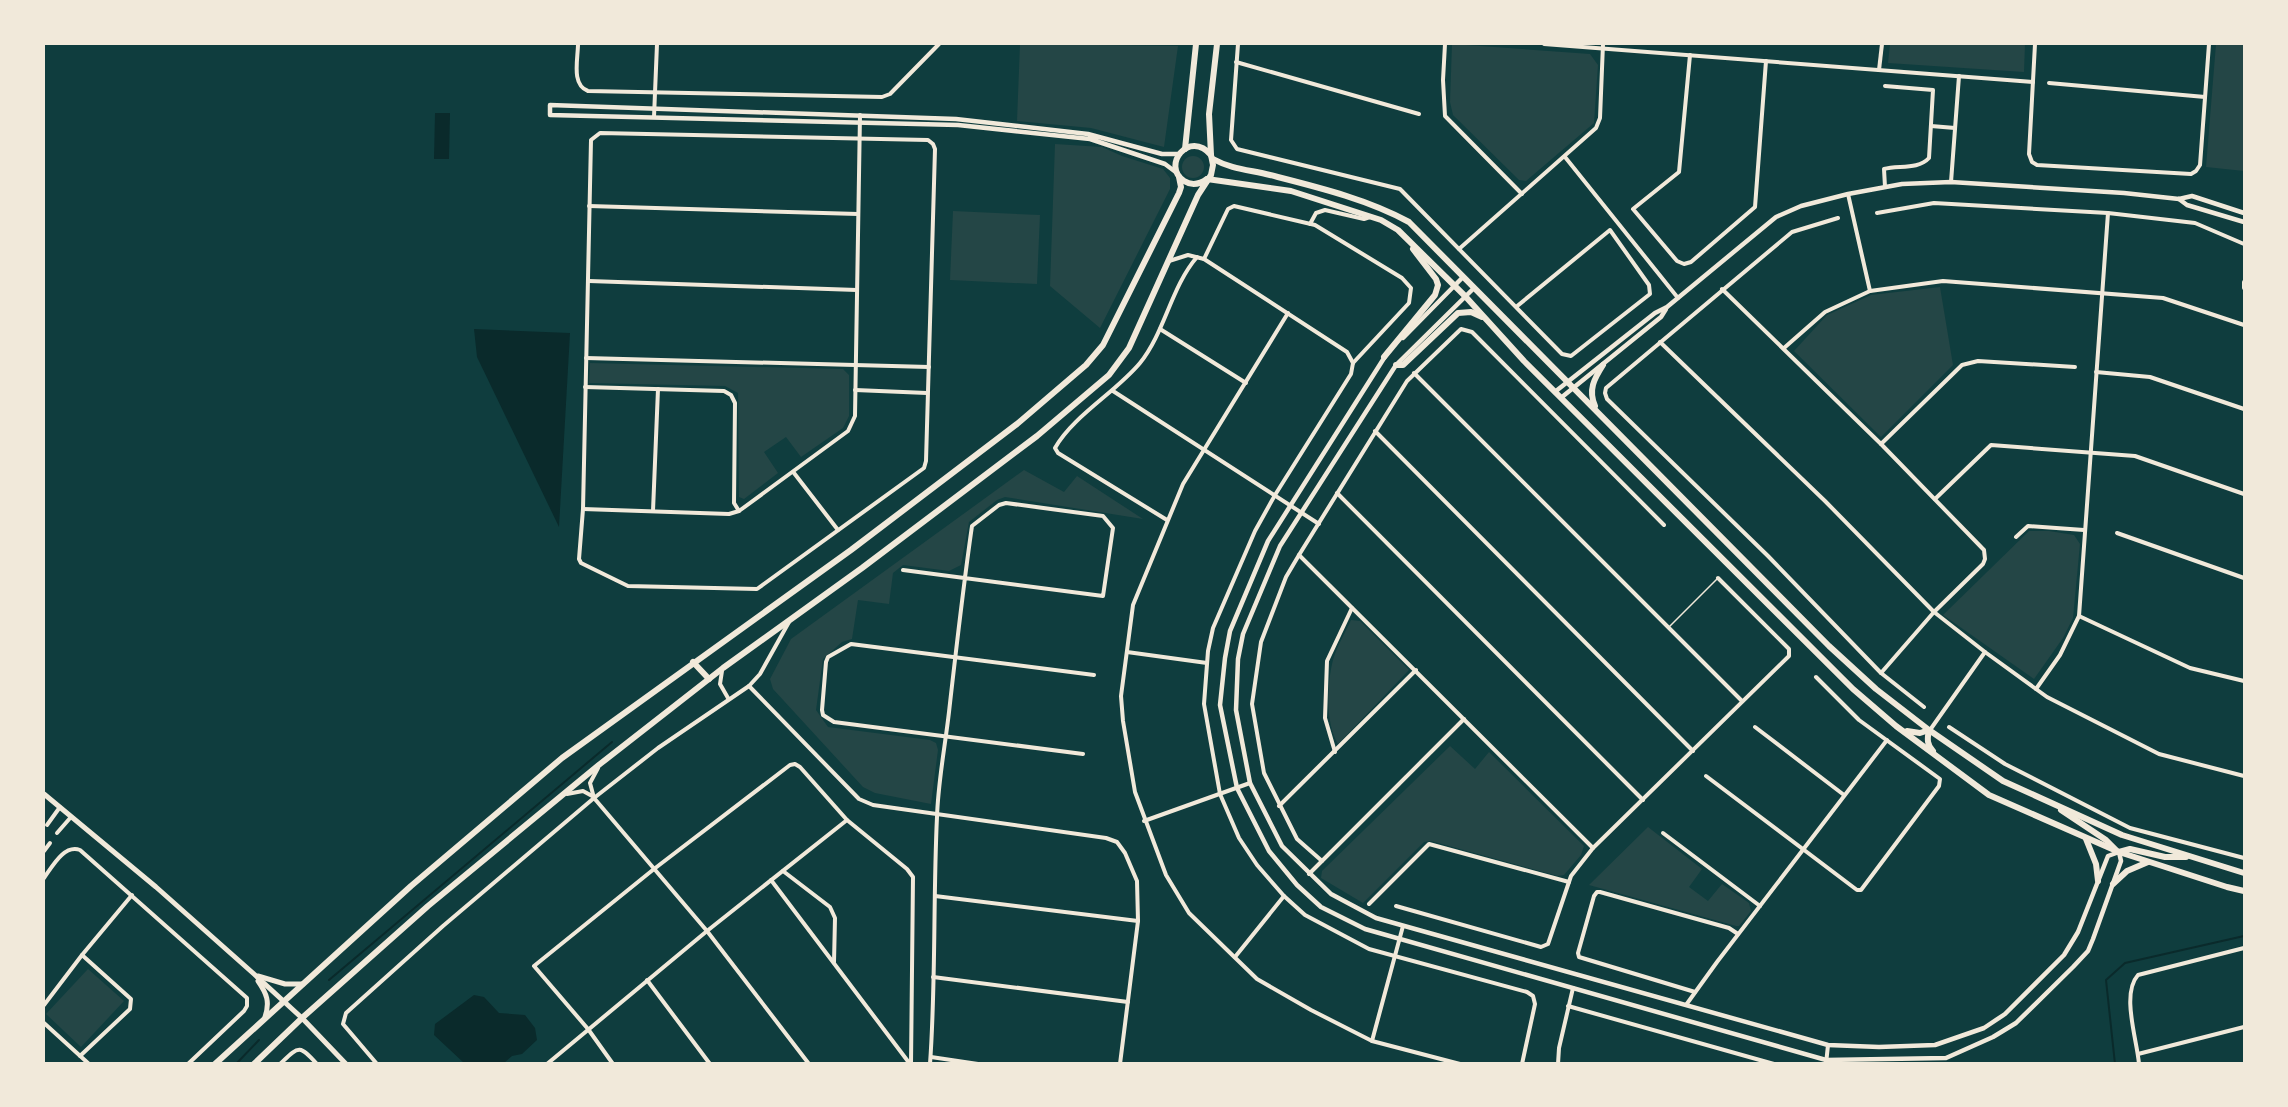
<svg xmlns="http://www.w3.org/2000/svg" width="2288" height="1107" font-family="Signika,sans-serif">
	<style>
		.green { fill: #244646 }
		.water { fill: #0a2a2b }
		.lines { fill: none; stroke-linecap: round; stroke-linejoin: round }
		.stream { stroke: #0a2a2b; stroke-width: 2 }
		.service { stroke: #f1e9da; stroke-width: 1.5 }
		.minor { stroke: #f1e9da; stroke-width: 4 }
		.tertiary { stroke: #f1e9da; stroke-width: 4.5 }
		.secondary { stroke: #f1e9da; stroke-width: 5 }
		.primary { stroke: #f1e9da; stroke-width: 6 }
	</style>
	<rect width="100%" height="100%" fill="#0f3d3e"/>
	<g class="green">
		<path d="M1020 44 1178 46 1164 147 1091 128 1017 121Z"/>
		<path d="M1452 44 1590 54 1598 65 1594 123 1526 181 1519 180 1453 115 1450 102Z"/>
		<path d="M1890 44H2025L2024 72 1888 63Z"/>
		<path d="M2216 44H2244V171L2206 167Z"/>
		<path d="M1055 144 1102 147 1122 156 1163 169 1170 178V189L1100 328 1050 286Z"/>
		<circle cx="1193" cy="167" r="11"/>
		<path d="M953 211 1040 215 1037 284 950 280Z"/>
		<path d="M1940 287 1953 365 1881 437 1794 351 1827 315 1871 295Z"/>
		<path d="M590 363 843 369 849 375V416L843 428 801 457 786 437 764 452 778 473 744 499 739 497 738 393 725 386 589 383Z"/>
		<path d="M1024 470 1064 492 1077 476 1143 519 1005 497 997 500 969 522 961 565 949 571 903 565 893 573 889 604 858 600 852 639 842 642 823 659 816 710 828 727 930 740 936 743 938 750 931 804 875 793 863 787 773 689 770 679 791 639Z"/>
		<path d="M2029 531H2049L2074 535 2080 544 2073 618 2063 638 2034 679 1943 615Z"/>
		<path d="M1351 620 1360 621 1409 670 1338 744C1325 723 1327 683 1333 660 1337 646 1345 633 1351 620Z"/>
		<path d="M1450 746 1475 769 1489 752 1584 846 1581 855 1564 875 1558 876 1431 841 1424 842 1363 903 1321 878 1322 871Z"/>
		<path d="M1648 827 1702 869 1689 887 1708 901 1722 884 1749 903 1751 911 1739 926H1736L1589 885Z"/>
		<path d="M88 969 124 1001 81 1047 46 1014Z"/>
	</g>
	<g class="water">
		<path d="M435 113H450L449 159H434Z"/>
		<path d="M474 329 570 333 559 527 477 357Z"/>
		<path d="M474 995 484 997 499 1013 525 1015 535 1028 537 1040 522 1054 512 1056 504 1063H464L434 1035 435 1024Z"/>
	</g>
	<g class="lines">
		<g class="stream">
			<path d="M329 980 612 742"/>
			<path d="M236 1064 259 1040"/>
			<path d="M2115 1064 2106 980 2125 963 2244 936"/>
		</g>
		<path class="service" d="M1669 627 1717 579"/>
		<g class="minor">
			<path d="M578 44C578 59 571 85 588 91L882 97 890 94 939 44"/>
			<path d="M1238 44 1231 140 1237 149 1400 189 1562 354 1571 356 1650 294 1649 285 1610 230 1516 307"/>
			<path d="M1445 44 1443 80 1445 116 1522 194"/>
			<path d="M1544 44 2033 82"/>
			<path d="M2035 44 2029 154 2032 162 2037 165 2191 174 2196 171 2200 165 2209 44"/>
			<path d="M1690 55 1679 172 1633 209 1677 261 1684 264 1691 262 1755 207 1766 61"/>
			<path d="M1236 62 1419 114"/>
			<path d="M1879 70 1882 44"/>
			<path d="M2049 83 2205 97"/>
			<path d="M654 117 657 44"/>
			<path d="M1931 126 1955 128"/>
			<path d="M600 133 928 140 933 144 935 149 926 461 924 468 757 589 628 586 581 563 579 559 583 509 591 140Z"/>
			<path d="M1565 157 1678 298"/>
			<path d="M1951 182 1959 76"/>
			<path d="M1885 187 1884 169C1898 165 1918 170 1929 158L1933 90 1885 86"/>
			<path d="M1848 194 1870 291"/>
			<path d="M589 206 858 214"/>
			<path d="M1877 213 1934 203 2108 213 2195 223 2244 244"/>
			<path d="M1838 218 1792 232 1606 388 1605 393 1607 399 1768 556 1881 673 1924 707"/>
			<path d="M1310 224 1316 213 1325 210 1364 219 1370 217"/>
			<path d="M1459 249 1596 128 1600 118 1603 44"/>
			<path d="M1204 259 1228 209 1234 206 1315 225 1402 278 1411 288 1409 303 1353 363"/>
			<path d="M1169 261 1188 255 1204 259 1347 352 1353 363"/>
			<path d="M589 281 857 290"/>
			<path d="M2244 282V288"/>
			<path d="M1722 289 1881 444 1984 550 1985 559 1983 564 1934 612 1881 673"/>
			<path d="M1288 313 1183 484 1133 605 1121 696 1123 721 1135 792 1166 875 1189 913 1257 979 1311 1010 1372 1041 1460 1064"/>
			<path d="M1160 329 1246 383"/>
			<path d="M1660 342 1825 501 1934 612 1985 652 2047 697 2159 754 2244 776"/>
			<path d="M1784 348 1825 312 1870 291 1943 281 2163 298 2244 325"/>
			<path d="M586 358 929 367"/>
			<path d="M1353 363 1351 374 1275 495 1255 531 1213 628 1208 651 1204 704 1220 794 1239 838 1257 865 1284 896 1305 915 1369 949 1527 992 1533 996 1535 1004 1522 1064"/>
			<path d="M2096 372 2150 377 2244 409"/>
			<path d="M1414 373 1742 701"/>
			<path d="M585 387 724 391 731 395 735 403 734 503 739 511"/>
			<path d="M855 390 927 393"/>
			<path d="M1113 391 1319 524"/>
			<path d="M1375 431 1693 751"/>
			<path d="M1881 444 1962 365 1978 361 2075 367"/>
			<path d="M794 473 838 530"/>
			<path d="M1337 493 1643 800"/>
			<path d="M1935 499 1991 445 2135 456 2244 494"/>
			<path d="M583 509 729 514 739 511 848 431 855 416 860 115"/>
			<path d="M653 511 658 389"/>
			<path d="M1167 520 1058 453 1055 448C1073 416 1116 392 1140 363 1165 332 1171 287 1197 257"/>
			<path d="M2117 533 2244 578"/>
			<path d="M2016 537 2028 526 2084 530"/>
			<path d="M1299 555 1593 848"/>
			<path d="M903 570 1103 596 1113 528 1103 516 1006 503 999 505 972 526C963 588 956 650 949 712 945 747 938 782 937 817 933 899 936 982 930 1064"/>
			<path d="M2079 616 2190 668 2244 681"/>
			<path d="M1127 652 1207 663"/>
			<path d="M722 671 720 684 728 698"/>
			<path d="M749 686 859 799 873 805 1106 838 1117 842 1125 853 1137 881 1138 921 1120 1064"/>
			<path d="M2036 689 2060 655 2079 616 2108 213"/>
			<path d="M1755 727 1844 795"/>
			<path d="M1949 727 2005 764 2130 828 2244 858"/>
			<path d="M1930 730 1985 652"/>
			<path d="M1335 752 1325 718 1327 661 1352 608"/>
			<path d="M1083 754 834 722 823 715 822 710 826 662 828 657 851 644 1094 675"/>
			<path d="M598 768 590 783 594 798 707 931 809 1064"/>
			<path d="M1706 776 1857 890H1861L1939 786 1940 779 1859 720 1816 677"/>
			<path d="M567 794 583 791 594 797"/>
			<path d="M1279 806 1416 670"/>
			<path d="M1144 821 1250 783"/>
			<path d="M47 825 60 807"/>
			<path d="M57 833 71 817"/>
			<path d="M1663 833 1760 906"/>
			<path d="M44 851 50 843"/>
			<path d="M1322 861 1297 839 1264 773 1252 704 1261 642 1286 577 1299 555 1407 381 1461 329 1472 332 1664 525"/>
			<path d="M783 871 830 907 835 918 834 962"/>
			<path d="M1309 874 1464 719"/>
			<path d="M44 878C52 867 64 844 80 850L247 998V1006L244 1011 188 1064"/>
			<path d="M771 880 910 1064"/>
			<path d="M935 896 1138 921"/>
			<path d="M1369 904 1429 844 1569 882"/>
			<path d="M1396 906 1541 947 1548 944 1571 876 1593 848 1789 656V649L1718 578"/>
			<path d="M1235 957 1284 896"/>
			<path d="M933 977 1128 1002"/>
			<path d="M647 980 710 1064"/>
			<path d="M1695 992 1579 957 1578 953 1594 896 1597 892H1600L1729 928 1738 934"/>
			<path d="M44 1005 82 955 132 895"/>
			<path d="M1686 1005 1717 962 1887 740"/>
			<path d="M1568 1006 1774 1064"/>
			<path d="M44 1023 89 1064"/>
			<path d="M1372 1041 1403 926"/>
			<path d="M2138 1054 2244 1027"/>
			<path d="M80 1056 130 1009 131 999 82 955"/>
			<path d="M931 1057 978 1064"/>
			<path d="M280 1064C299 1046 299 1044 317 1064"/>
			<path d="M377 1064 343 1024 346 1013 443 926 594 798 658 748 749 686 760 674 789 622"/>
			<path d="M547 1064 707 931 847 820"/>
			<path d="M613 1064 588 1029 534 966 654 869 790 765 795 764 800 767 847 820 907 869 913 877 911 1064"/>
			<path d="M1558 1064 1559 1048 1573 988"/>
			<path d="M1826 1064 1828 1045"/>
			<path d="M2139 1064C2137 1039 2121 994 2138 975L2244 948"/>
		</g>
		<g class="tertiary">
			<path d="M1177 173 1165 164 1090 139 958 125 550 115V105L956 119 1088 134 1162 154H1179"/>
			<path d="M2179 199 2187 205 2244 222"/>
			<path d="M1403 338 1463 277"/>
			<path d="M1386 355 1268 541 1230 631 1225 658 1220 705 1237 788 1269 851 1297 885 1321 907 1365 929 1826 1060 1946 1058 1993 1037 2016 1023 2073 967 2088 951 2093 939 2121 861 2119 852 2108 856 2078 932 2064 955 2005 1014 1984 1028 1935 1045 1879 1047 1828 1045 1376 918 1331 894 1282 846 1250 783 1236 710 1238 659 1243 634 1280 546 1396 365 1474 288"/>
			<path d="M1556 391 1655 313 1667 307 1776 217 1801 206 1848 194 1902 184 1951 182 2124 193 2179 199 2192 196 2244 213"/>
			<path d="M1562 397 1661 317 1666 309"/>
		</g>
		<g class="secondary">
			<path d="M44 794 156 887 254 974 302 1018 346 1064"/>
			<path d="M258 976 285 984H303"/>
			<path d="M258 981C267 994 270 1002 265 1017"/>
		</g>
		<g class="primary">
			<path d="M1185 149 1196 44"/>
			<path d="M1211 155 1209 114 1217 44"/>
			<path d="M1213 159C1231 169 1250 170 1270 175 1317 187 1367 199 1409 222L1829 646 1876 689 1929 730 2003 781 2122 835 2244 873"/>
			<path d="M1207 179 1291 191 1381 220 1398 230 1465 296 1524 361 1853 689 1896 726 1989 795 2119 852 2227 887 2244 891"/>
			<path d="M1384 357 1435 295 1438 285 1436 279 1413 249"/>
			<path d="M1396 365H1403L1458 313 1471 312 1482 317"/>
			<path d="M1595 406C1588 390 1594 379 1603 365"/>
			<path d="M693 662 709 679"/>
			<path d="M1929 730C1927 739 1927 745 1933 751"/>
			<path d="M1907 731 1920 733 1929 730"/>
			<path d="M2061 810 2106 840 2116 850"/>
			<path d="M2086 839 2096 864 2098 881"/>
			<path d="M2119 852 2130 849 2165 857H2186"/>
			<path d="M2113 884 2127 871 2148 862"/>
			<path d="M215 1064 411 886 562 758 851 550 1017 424 1086 365 1103 345 1179 193 1181 187 1179 177"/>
			<path d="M254 1064 302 1018 428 906 600 764 723 668 862 568 1037 436 1109 375 1129 348 1198 195 1211 175 1213 165 1211 155C1189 129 1161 166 1184 181 1192 186 1200 184 1207 179"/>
		</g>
	</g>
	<rect width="2288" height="1107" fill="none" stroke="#f1e9da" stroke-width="90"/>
</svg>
